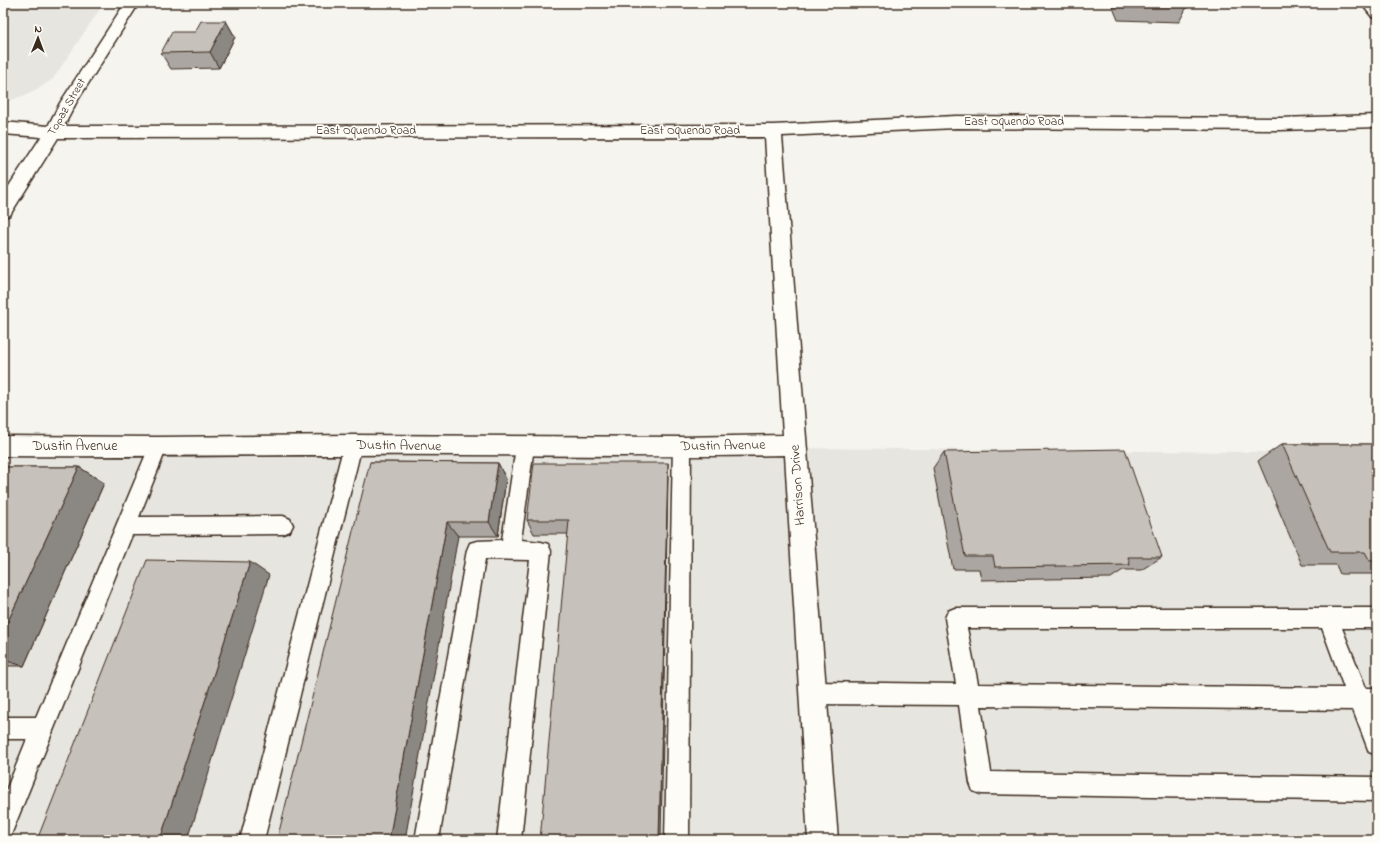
<svg xmlns="http://www.w3.org/2000/svg" width="1380" height="843" font-family="'Indie Flower',sans-serif">
	<style>
		.built { fill: #e7e5df }
		.lines { fill: none; stroke-linecap: round; stroke-linejoin: round }
		.service-casing { stroke: #3b2a1e; stroke-width: 3 }
		.minor-casing { stroke: #3b2a1e; stroke-width: 3 }
		.tertiary-casing { stroke: #3b2a1e; stroke-width: 3 }
		.service { fill: #fdfcf7; fill-rule: evenodd }
		.minor { fill: #fdfcf7; fill-rule: evenodd }
		.tertiary { fill: #fdfcf7; fill-rule: evenodd }
		.wall { fill: #aba6a1; stroke: #3b2a1e }
		.shaded-wall { fill: #8b8783; stroke: #3b2a1e }
		.building { fill: #c7c1bb; stroke: #3b2a1e }
		.labels { text-anchor: middle; dominant-baseline: central; stroke-width: 3.5; stroke-linejoin: round; paint-order: stroke }
		.far-street-label { font-size: 12px; fill: #3b2a1e; stroke: #fdfcf7 }
		.street-label { font-size: 14px; fill: #3b2a1e; stroke: #fdfcf7 }
	</style>
	<rect width="100%" height="100%" fill="#f5f4ee"/>
	<filter id="ink" filterUnits="userSpaceOnUse"><feTurbulence type="fractalNoise" baseFrequency=".025" numOctaves="2"/><feDisplacementMap in="SourceGraphic" scale="8" xChannelSelector="R" yChannelSelector="G"/><feConvolveMatrix kernelMatrix="1 2 1 2 8 2 1 2 1" color-interpolation-filters="sRGB"/></filter>
	<g filter="url(#ink)">
		<g class="built">
			<path d="M3 3H104L53 79 31 93 3 103Z"/>
			<path d="M3 446 682 447 1377 453V840H3Z"/>
		</g>
		<g class="lines">
			<g class="service-casing">
				<g id="service">
					<path d="M353 437 359 439 362 445 264 840H240L344 445 347 439Z"/>
					<path d="M158 439 164 441 167 447 139 517 283 516 290 519 293 525 290 531 283 534 132 535 11 835 3 839V798L27 739H3V717H36L149 447 152 441Z"/>
					<path d="M525 439 531 441 534 447 521 540 541 542 548 544 551 551 521 840H497L530 560 485 559 439 840H415L467 550 470 543 477 541 502 540 516 447 519 441Z"/>
					<path d="M682 439 688 441 691 447 689 840H665L673 447 676 441Z"/>
					<path d="M955 608H1377V628H1342L1366 688H1377V710H1375L1377 716V755L1369 752 1353 710 981 706 991 772 1377 777V801L981 794 973 791 970 783 959 705 813 704 805 701 802 693 805 685 813 682 956 684 945 618 948 611ZM967 628H1322L1344 688 978 684Z"/>
				</g>
			</g>
			<g class="minor-casing">
				<path id="minor" d="M125 3H139L76 103 64 126 773 125 956 116 1280 118 1377 115V127L1280 130 956 128 782 136 838 840H808L785 455C641 458 497 454 353 455 236 455 120 457 3 456V436L158 437 353 435 682 437 783 435 765 137 58 138 10 215 3 217V195L41 137 3 134V122L48 126 60 103Z"/>
			</g>
			<g class="tertiary-casing">
				<path id="tertiary" d="M1361 3H1376L1377 19 1372 17Z"/>
			</g>
			<use href="#service" class="service"/>
			<use href="#minor" class="minor"/>
			<use href="#tertiary" class="tertiary"/>
		</g>
		<g class="wall">
			<path d="M1111 3H1187L1188 5 1179 22 1118 20Z"/>
			<path d="M226 21 235 37 219 68 171 69 161 53 195 32Z"/>
			<path d="M1282 444H1377V574H1340L1336 565H1302L1258 461Z"/>
			<path d="M944 452 1162 557 1141 570H1123L1111 578 981 580 979 569H953L933 468Z"/>
			<path d="M370 462 498 463 506 479 498 536H458Z"/>
			<path d="M3 467H79L104 483 24 666H3Z"/>
			<path d="M668 480 568 534H534L527 520Z"/>
		</g>
		<g class="shaded-wall">
			<path d="M226 21 235 37 219 68 210 52Z"/>
			<path d="M498 463 506 479 498 536 489 522Z"/>
			<path d="M668 463V480L661 840H659Z"/>
			<path d="M79 467 104 483 24 666 3 660V632Z"/>
			<path d="M447 522 458 536 405 840H389Z"/>
			<path d="M250 562 269 575 188 840H160Z"/>
		</g>
		<g class="building">
			<path d="M1126 3H1187L1188 5 1126 4Z"/>
			<path d="M201 21H226L210 52 161 53 172 32H195Z"/>
			<path d="M1282 444H1377V561H1370L1365 552H1330Z"/>
			<path d="M1125 449 1162 557H1128L1130 565 995 567 993 556H965L944 452Z"/>
			<path d="M370 462 498 463 489 522H447L389 840H277Z"/>
			<path d="M534 463H668L659 840H540L569 520H527Z"/>
			<path d="M3 467H79L3 632Z"/>
			<path d="M147 560 250 562 160 840H37Z"/>
		</g>
	</g>
	<g class="labels">
		<g class="far-street-label">
			<text transform="translate(67 107) rotate(-60)">Topaz Street</text>
			<text x="1014" y="122">East Oquendo Road</text>
			<text x="366" y="131">East Oquendo Road</text>
			<text x="690" y="131">East Oquendo Road</text>
		</g>
		<g class="street-label">
			<text x="75" y="446">Dustin Avenue</text>
			<text transform="translate(399 446) rotate(1)">Dustin Avenue</text>
			<text transform="translate(723 446) rotate(-1)">Dustin Avenue</text>
			<text transform="translate(798 485) rotate(-94)">Harrison Drive</text>
		</g>
	</g>
	<rect width="1380" height="843" fill="none" stroke="#fdfcf7" stroke-width="16"/>
	<rect x="8" y="8" width="1364" height="827" fill="none" stroke="#3b2a1e" stroke-width="1.5" filter="url(#ink)"/>
	<g transform="translate(38 38) rotate(1)" stroke="#fdfcf7" stroke-width="3" paint-order="stroke">
	<path d="M0-3L7 15L0 10L-7 15Z" fill="#3b2a1e"/>
	<text y="-6" font-size="11" font-weight="bold" text-anchor="middle" fill="#3b2a1e">N</text>
	</g>
</svg>
